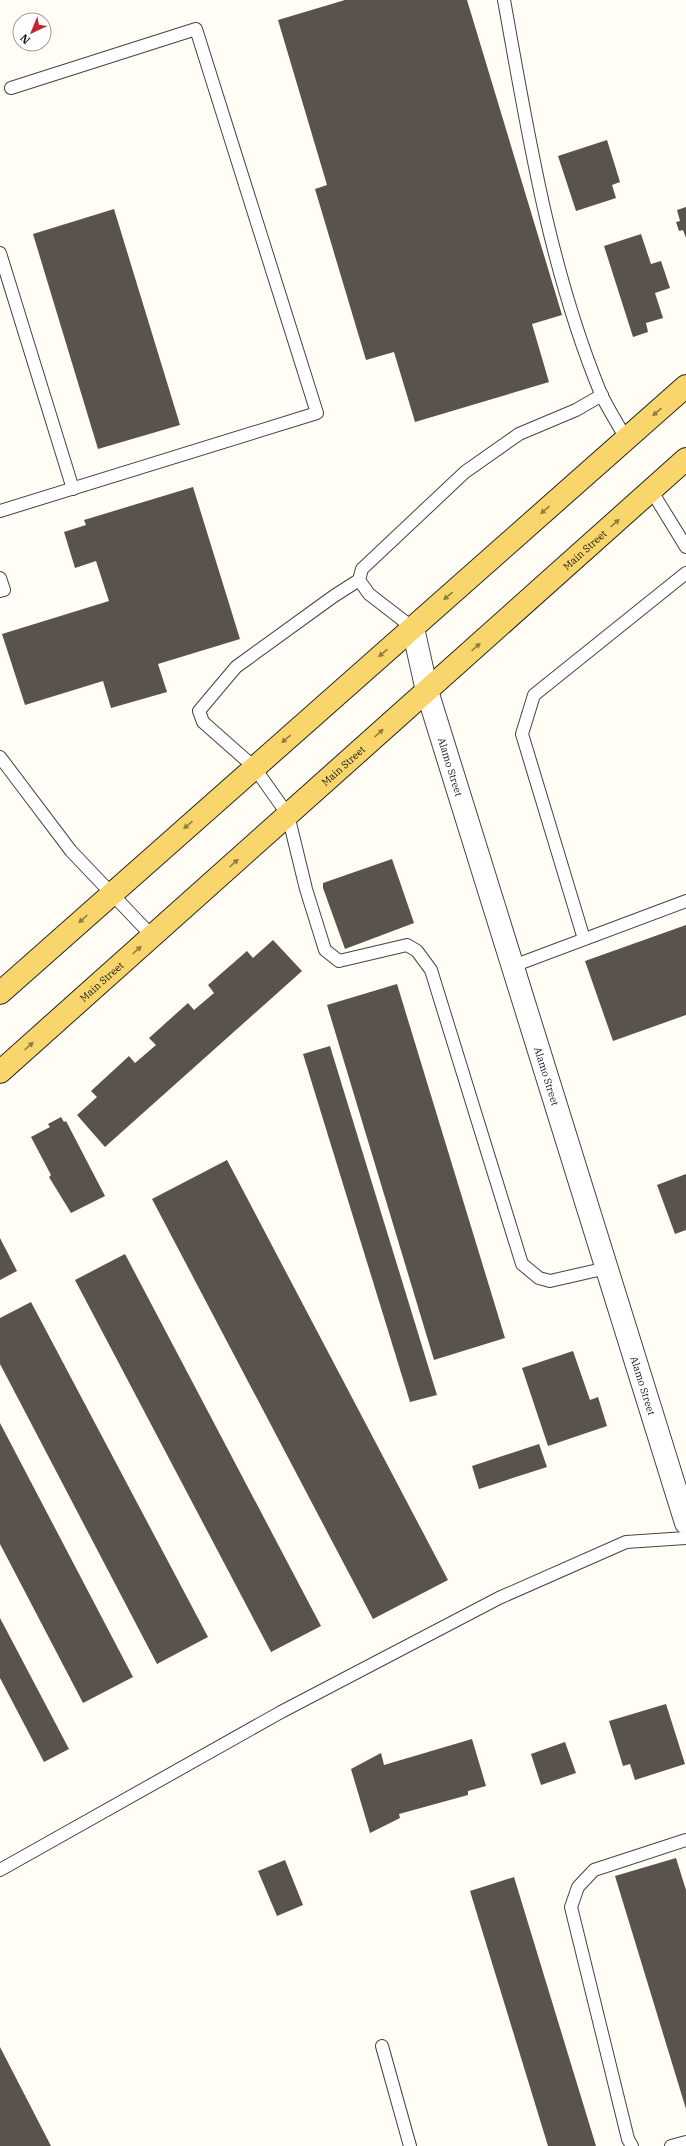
<svg xmlns="http://www.w3.org/2000/svg" width="686" height="2146" font-family="'IBM Plex Serif',serif">
	<style>
		.building { fill: #5a524d }
		.lines { fill: none; stroke-linecap: round; stroke-linejoin: round }
		.service-casing { stroke: #444; stroke-width: 14 }
		.minor-casing { stroke: #444; stroke-width: 24 }
		.primary-casing { stroke: #222; stroke-width: 24 }
		.service { stroke: #fff; stroke-width: 12 }
		.minor { stroke: #fff; stroke-width: 22 }
		.primary { stroke: #f9d66b; stroke-width: 22 }
		.oneway { fill: #917d42 }
		.labels { text-anchor: middle; dominant-baseline: central; stroke-width: 4; stroke-linejoin: round; paint-order: stroke }
		.street-label { font-size: 10px; fill: #111; stroke: #fff }
	</style>
	<rect width="100%" height="100%" fill="#fffdf5"/>
	<g class="building">
		<path d="M345 0H467L562 315 532 324 549 382 415 422 394 352 366 360 315 189 327 185 278 20Z"/>
		<path d="M607 140 620 182 612 185 616 198 576 211 558 156Z"/>
		<path d="M686 207V238L683 230 679 231 676 222 680 221 677 210Z"/>
		<path d="M114 209 180 425 98 449 33 234Z"/>
		<path d="M641 234 651 264 661 261 670 288 655 293 663 318 646 323 648 332 633 337 604 246Z"/>
		<path d="M193 487 240 639 158 664 167 692 111 708 103 681 25 705 2 634 109 601 96 561 75 568 64 532 86 525 84 520Z"/>
		<path d="M392 859 414 923 345 949 323 888V883Z"/>
		<path d="M686 925V1015L613 1041 585 961Z"/>
		<path d="M273 940 302 971 105 1147 77 1115 97 1097 91 1091 129 1056 135 1063 156 1045 149 1038 188 1003 194 1010 214 993 208 985 247 951 253 958Z"/>
		<path d="M397 984 505 1338 434 1360 327 1005Z"/>
		<path d="M330 1046 437 1395 410 1402 303 1054Z"/>
		<path d="M61 1117 64 1122 66 1121 105 1196 71 1213 49 1177 51 1175 31 1137 50 1127 48 1124Z"/>
		<path d="M227 1160 448 1580 373 1619 152 1199Z"/>
		<path d="M686 1174V1230L675 1234 657 1185Z"/>
		<path d="M0 1238 17 1271 0 1280Z"/>
		<path d="M125 1254 321 1626 271 1652 75 1280Z"/>
		<path d="M31 1302 208 1637 157 1664 0 1364V1318Z"/>
		<path d="M573 1351 590 1400 598 1397 607 1426 548 1446 522 1368Z"/>
		<path d="M0 1423 133 1677 83 1703 0 1544Z"/>
		<path d="M539 1444 547 1467 479 1489 472 1466Z"/>
		<path d="M0 1618 69 1749 44 1762 0 1678Z"/>
		<path d="M666 1704 685 1764 635 1780 630 1764 623 1766 609 1721Z"/>
		<path d="M472 1739 486 1786 468 1791V1795L399 1814 400 1818 370 1833 351 1769 381 1753 384 1765Z"/>
		<path d="M565 1742 576 1773 541 1785 531 1754Z"/>
		<path d="M676 1858 686 1890V2109L615 1876Z"/>
		<path d="M285 1860 303 1905 277 1916 258 1871Z"/>
		<path d="M514 1877 596 2146H548L470 1891Z"/>
		<path d="M0 2047 51 2146H0Z"/>
	</g>
	<g class="lines">
		<g class="service-casing">
			<g id="service">
				<path d="M504 0C528 133 549 268 601 394 608 409 618 424 626 439"/>
				<path d="M0 253 73 489"/>
				<path d="M651 490 686 547"/>
				<path d="M0 511 317 413 196 29 11 88"/>
				<path d="M0 578 4 590 0 591"/>
				<path d="M359 580 334 596 236 667 199 711 203 722 254 767 288 815 306 889 325 950 339 961 407 945 417 951 431 970 522 1264 539 1278 550 1281 607 1268"/>
				<path d="M413 628 369 594 359 580 362 569 465 472 519 434 576 410 602 395"/>
				<path d="M0 757 71 851 152 936"/>
				<path d="M584 939 522 734 534 695 686 573"/>
				<path d="M513 966 686 901"/>
				<path d="M0 1870 281 1712 499 1598 626 1542 686 1538"/>
				<path d="M382 2046 410 2146"/>
				<path d="M632 2146 628 2139 571 1907 578 1887 594 1870 686 1840"/>
				<path d="M671 2146 686 2142"/>
			</g>
		</g>
		<g class="minor-casing">
			<g id="minor">
				<path id="s1" d="M413 628 427 691 686 1523"/>
			</g>
		</g>
		<g class="primary-casing">
			<g id="primary">
				<path d="M0 993 686 386"/>
				<path id="s2" d="M0 1072 686 459"/>
			</g>
		</g>
		<use href="#service" class="service"/>
		<use href="#minor" class="minor"/>
		<use href="#primary" class="primary"/>
	</g>
	<defs><path id="oneway-solid" d="M-6-.8H1V-3.2L6.5 0L1 3.2V.8H-6Z"/></defs>
	<g class="oneway">
		<use href="#oneway-solid" transform="translate(657 412) rotate(139)"/>
		<use href="#oneway-solid" transform="translate(545 510) rotate(139)"/>
		<use href="#oneway-solid" transform="translate(615 523) rotate(-42)"/>
		<use href="#oneway-solid" transform="translate(448 596) rotate(139)"/>
		<use href="#oneway-solid" transform="translate(476 647) rotate(-42)"/>
		<use href="#oneway-solid" transform="translate(383 653) rotate(139)"/>
		<use href="#oneway-solid" transform="translate(379 733) rotate(-42)"/>
		<use href="#oneway-solid" transform="translate(286 739) rotate(139)"/>
		<use href="#oneway-solid" transform="translate(188 825) rotate(139)"/>
		<use href="#oneway-solid" transform="translate(234 863) rotate(-42)"/>
		<use href="#oneway-solid" transform="translate(83 919) rotate(138)"/>
		<use href="#oneway-solid" transform="translate(137 950) rotate(-42)"/>
		<use href="#oneway-solid" transform="translate(29 1046) rotate(-42)"/>
	</g>
	<g class="labels">
		<g class="street-label">
			<text stroke="none"><textPath href="#s2" startOffset="784">Main Street</textPath></text>
			<text stroke="none"><textPath href="#s2" startOffset="460">Main Street</textPath></text>
			<text stroke="none"><textPath href="#s1" startOffset="144">Alamo Street</textPath></text>
			<text stroke="none"><textPath href="#s2" startOffset="136">Main Street</textPath></text>
			<text stroke="none"><textPath href="#s1" startOffset="468">Alamo Street</textPath></text>
			<text stroke="none"><textPath href="#s1" startOffset="792">Alamo Street</textPath></text>
		</g>
	</g>
	<g transform="translate(32 32) rotate(224)"><circle r="19" fill="#ffffff" stroke="#a0a0a0"/>
	<path d="M0-3L7 15L0 10L-7 15Z" fill="#c4262e"/>
	<text y="-6" font-size="11" font-weight="bold" text-anchor="middle" fill="#111111">N</text>
	</g>
</svg>
